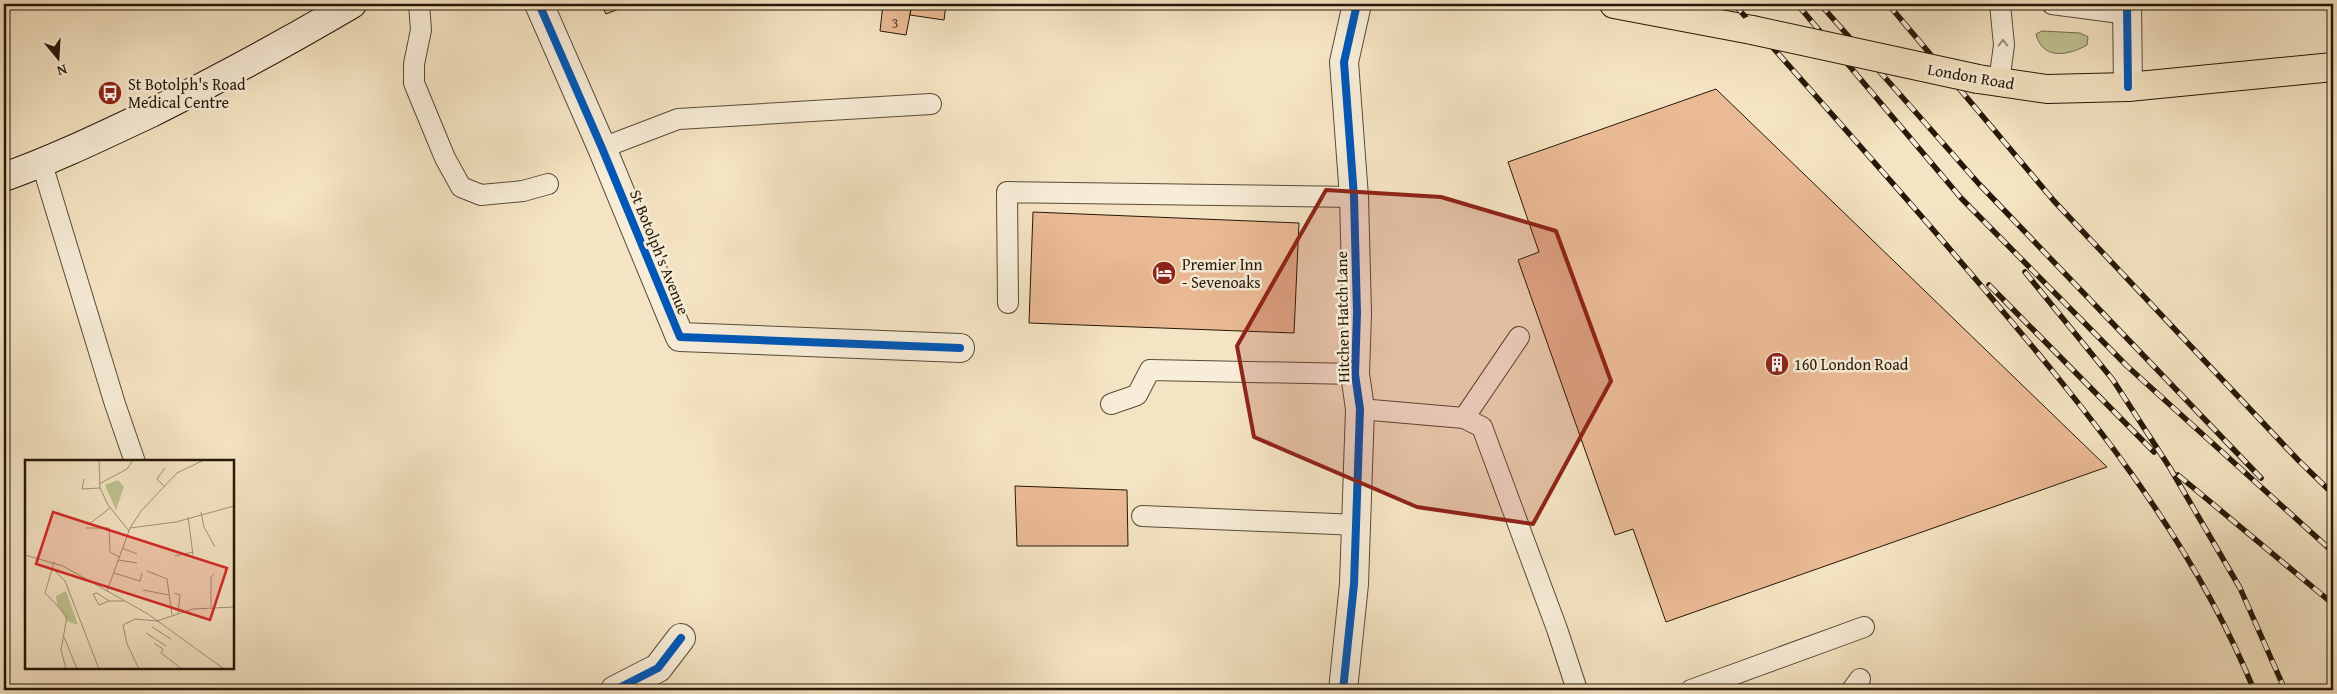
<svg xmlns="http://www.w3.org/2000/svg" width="2337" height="694" font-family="'Gentium Book Plus',serif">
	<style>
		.green { fill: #bfc392; stroke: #726e4d }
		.building { fill: #eaba94; stroke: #251808 }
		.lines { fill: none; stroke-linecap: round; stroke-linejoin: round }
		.service-casing { stroke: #594b37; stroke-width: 22 }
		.minor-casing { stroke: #594b37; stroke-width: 30 }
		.secondary-casing { stroke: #251808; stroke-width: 30 }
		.primary-casing { stroke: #251808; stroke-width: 30 }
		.service { stroke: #f8edd8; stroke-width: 20 }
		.minor { stroke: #f8edd8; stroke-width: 28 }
		.secondary { stroke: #f8edd8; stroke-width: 28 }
		.primary { stroke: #f5e4c3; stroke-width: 28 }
		.rail-casing { stroke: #251808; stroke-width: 5.5 }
		.rail { stroke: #f8edd8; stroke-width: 4; stroke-dasharray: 11; stroke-linecap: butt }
		.primary-bridge-casing { stroke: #251808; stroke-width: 30; stroke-linecap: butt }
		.primary-bridge { stroke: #f5e4c3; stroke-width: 28 }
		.cycleway-casing { stroke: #f8edd8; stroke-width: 11 }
		.cycleway { stroke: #0057b8; stroke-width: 8 }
		.oneway { stroke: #998d7a }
		.marked { fill: #8f2418; fill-opacity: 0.2; stroke: #8f2418; stroke-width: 4; stroke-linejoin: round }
		.labels { text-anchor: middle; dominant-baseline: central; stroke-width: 5; stroke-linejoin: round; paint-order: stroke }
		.number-label { font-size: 14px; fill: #56402b }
		.street-label { font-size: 16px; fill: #251808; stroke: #f8edd8 }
		.poi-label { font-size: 16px; fill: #251808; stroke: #f8edd8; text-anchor: start }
		.inset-road { fill: none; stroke: #a29278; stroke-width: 1 }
		.view { fill: #d62828; fill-opacity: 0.15; stroke: #d62828; stroke-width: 2.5 }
		.inset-edge { fill: none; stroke: #251808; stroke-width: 2.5 }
	</style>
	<rect width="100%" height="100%" fill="#f5e4c3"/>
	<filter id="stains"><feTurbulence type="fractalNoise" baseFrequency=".004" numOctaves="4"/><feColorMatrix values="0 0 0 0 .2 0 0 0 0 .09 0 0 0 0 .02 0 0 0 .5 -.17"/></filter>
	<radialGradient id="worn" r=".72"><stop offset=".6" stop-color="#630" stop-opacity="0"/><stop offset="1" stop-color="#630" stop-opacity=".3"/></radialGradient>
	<path class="green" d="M2042 31 2080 33 2088 37 2087 45C2068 56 2042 60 2036 34Z"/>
	<g class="building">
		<path d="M601 4H631L606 14Z"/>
		<path d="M883 4H912L906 35 880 31Z"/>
		<path d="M912 4H946L944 20 910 15Z"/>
		<path d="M946 4H976L975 10Z"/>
		<path d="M1716 89 2107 467 1666 622 1633 529 1615 535 1518 260 1539 252 1508 162Z"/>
		<path d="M1033 212 1299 223 1294 333 1029 323Z"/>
		<path d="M1015 486 1127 490 1128 546H1017Z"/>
	</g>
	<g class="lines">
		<g class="service-casing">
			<g id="service">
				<path d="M419 4 421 30 414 64V83L445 158 461 187 481 195 523 191 548 184"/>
				<path d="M2052 4 2128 14"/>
				<path d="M1999 82 2004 45 2000 4"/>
				<path d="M602 148 678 119 931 104"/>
				<path d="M42 164 115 404 135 462"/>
				<path d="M1008 303 1007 192 1354 197"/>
				<path d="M1111 404 1137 395 1150 370 1355 374"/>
				<path d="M1360 409 1464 418 1482 427 1557 629 1577 690"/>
				<path d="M1464 418 1519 337"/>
				<path d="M1142 516 1358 525"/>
				<path d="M1691 690 1864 627"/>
				<path d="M1852 690 1860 679"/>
			</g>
		</g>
		<g class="minor-casing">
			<g id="minor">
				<path d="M539 4 602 148 680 337 960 348"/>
				<path d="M2127 4 2128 87"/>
				<path d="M615 690 658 668 681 638"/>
				<path d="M1343 690 1354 584 1360 409 1355 374 1357 313 1354 197 1344 62 1357 4"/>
			</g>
		</g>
		<g class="secondary-casing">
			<path id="secondary" d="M4 177C55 159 102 136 151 113 219 79 286 43 352 4"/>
		</g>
		<g class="primary-casing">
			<g id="primary">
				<path d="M1614 4 1752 30"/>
				<path d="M1978 79 2047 89 2128 87 2333 67"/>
			</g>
		</g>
		<use href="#service" class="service"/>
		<use href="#minor" class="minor"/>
		<use href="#secondary" class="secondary"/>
		<use href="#primary" class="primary"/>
		<g class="rail-casing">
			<g id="rail">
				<path d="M1734 4C1816 96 1898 188 1978 282 2086 409 2190 534 2254 690"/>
				<path d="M1797 4 1961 198 2127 366 2333 552"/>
				<path d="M1820 4 1979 184 2261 478"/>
				<path d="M1888 4 2054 201 2298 460 2333 494"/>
				<path d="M2025 272 2113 380 2170 468 2240 588 2285 690"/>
				<path d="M1989 285 2154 452"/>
				<path d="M2178 475 2333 604"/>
			</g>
		</g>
		<use href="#rail" class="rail"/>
		<g class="primary-bridge-casing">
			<path id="primary-bridge" d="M1752 30 1978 79"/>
		</g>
		<use href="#primary-bridge" class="primary-bridge"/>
		<g class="cycleway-casing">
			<g id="cycleway">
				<path d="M539 4 602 148 680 337 960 348"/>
				<path d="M2127 4 2128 87"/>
				<path d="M615 690 658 668 681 638"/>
				<path d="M1343 690 1354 584 1360 409 1355 374 1357 313 1354 197 1344 62 1357 4"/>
			</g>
		</g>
		<use href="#cycleway" class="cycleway"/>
	</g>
	<defs><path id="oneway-chevron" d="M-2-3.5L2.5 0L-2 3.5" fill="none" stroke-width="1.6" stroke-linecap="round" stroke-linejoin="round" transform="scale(1.25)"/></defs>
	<use class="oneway" href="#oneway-chevron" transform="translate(2003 43) rotate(-90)"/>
	<path class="marked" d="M1326 190 1441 197 1556 231 1611 381 1533 524 1417 507 1254 437 1237 346Z"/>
	<defs>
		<g id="bus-disc" transform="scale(1.25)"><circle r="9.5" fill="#8f2418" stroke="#f8edd8"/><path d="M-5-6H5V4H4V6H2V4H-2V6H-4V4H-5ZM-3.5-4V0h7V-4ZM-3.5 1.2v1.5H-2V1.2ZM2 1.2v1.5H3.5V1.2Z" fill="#fff"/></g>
		<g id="hotel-disc" transform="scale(1.25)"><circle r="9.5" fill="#8f2418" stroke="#f8edd8"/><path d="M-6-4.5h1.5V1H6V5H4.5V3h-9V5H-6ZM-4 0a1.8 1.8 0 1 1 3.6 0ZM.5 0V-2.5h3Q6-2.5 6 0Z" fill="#fff"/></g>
		<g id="building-disc" transform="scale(1.25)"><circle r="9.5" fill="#8f2418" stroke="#f8edd8"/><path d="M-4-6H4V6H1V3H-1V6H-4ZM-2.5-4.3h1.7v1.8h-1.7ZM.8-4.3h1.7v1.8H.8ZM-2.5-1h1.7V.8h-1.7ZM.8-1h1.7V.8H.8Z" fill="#fff"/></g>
	</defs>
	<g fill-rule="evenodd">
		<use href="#bus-disc" x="110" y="93"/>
		<use href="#hotel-disc" x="1164" y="273"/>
		<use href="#building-disc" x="1777" y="364"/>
	</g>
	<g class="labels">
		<g class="number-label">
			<text x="895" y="23">3</text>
		</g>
		<g class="street-label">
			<text transform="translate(1971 76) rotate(10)">London Road</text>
			<text transform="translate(660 252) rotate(68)">St Botolph's Avenue</text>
			<text transform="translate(1342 317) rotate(-91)">Hitchen Hatch Lane</text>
		</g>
		<g class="poi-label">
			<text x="128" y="84">St Botolph's Road<tspan x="128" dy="18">Medical Centre</tspan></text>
			<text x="1182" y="264">Premier Inn<tspan x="1182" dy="18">- Sevenoaks</tspan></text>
			<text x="1794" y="364">160 London Road</text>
		</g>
	</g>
	<g transform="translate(25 460)">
		<rect width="209" height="209" fill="#f5e4c3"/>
		<path d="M93 20 99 27 91 50 80 25ZM41 131 53 165 42 161 32 144 31 136Z" fill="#bfc392"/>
		<path class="inset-road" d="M74 0 75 28 83 45 104 71M59 19 57 29 75 28M74 24 102 9 108 0M140 27 132 19 140 8M176 52 179 67 190 87M163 57 168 95M63 65 85 48M61 68H84L85 92 94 97M105 68 151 62 209 46M97 88 112 94M0 95 38 106 123 154 199 209M150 96 168 92M93 100 112 103M29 102 20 133 42 156 36 190 41 209M27 108 40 121 74 209M122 111 142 119 147 155M89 113 115 121 117 113M118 130 144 135M82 131 105 68 116 51 152 13 179 0M149 133 155 135 153 153M84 141 74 145 68 134 72 133 84 141H99M186 147V117L189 114M132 161 168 149 209 147M127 167 146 179M121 173 141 186M39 177 52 209M129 183 138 189 136 193 157 209M114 209 102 184 98 165 110 159 132 161"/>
		<path class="view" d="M28 52 202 108 185 160 11 104Z"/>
		<rect width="209" height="209" class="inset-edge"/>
	</g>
	<rect width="2337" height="694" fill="none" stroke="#f5e4c3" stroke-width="20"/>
	<rect x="5" y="5" width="2327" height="684" fill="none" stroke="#251808" stroke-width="2.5"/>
	<rect x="10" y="10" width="2317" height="674" fill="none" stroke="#251808"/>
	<g transform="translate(58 58) rotate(162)" stroke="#f8edd8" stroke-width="4" paint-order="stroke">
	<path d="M0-4L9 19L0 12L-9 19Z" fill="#251808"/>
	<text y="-8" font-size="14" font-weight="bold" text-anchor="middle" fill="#251808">N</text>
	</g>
	<rect width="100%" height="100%" filter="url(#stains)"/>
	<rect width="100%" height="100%" fill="url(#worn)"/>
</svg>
